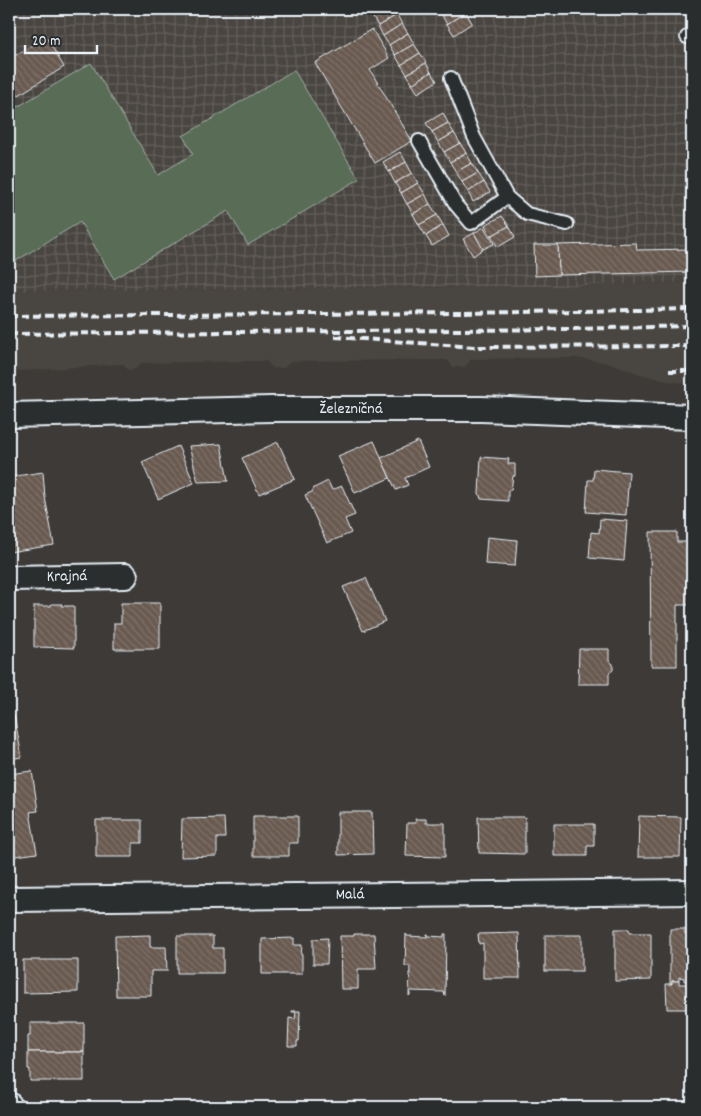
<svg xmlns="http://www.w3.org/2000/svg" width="701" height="1116" font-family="Dekko,sans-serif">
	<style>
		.built { fill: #4a443f }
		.industrial { fill: url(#industrial-grid) }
		.pitch { fill: #596c56; stroke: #a0aea7 }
		.building { fill: url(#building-back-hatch); stroke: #e8f1f8 }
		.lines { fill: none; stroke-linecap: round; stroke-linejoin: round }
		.service-casing { stroke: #e8f1f8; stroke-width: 16 }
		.minor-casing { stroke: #e8f1f8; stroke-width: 28 }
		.service { stroke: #2a2d2e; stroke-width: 12 }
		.minor { stroke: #2a2d2e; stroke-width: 24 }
		.rail { stroke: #e8f1f8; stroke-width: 4; stroke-dasharray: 8 4; stroke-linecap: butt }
		.labels { text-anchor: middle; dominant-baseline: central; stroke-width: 5; stroke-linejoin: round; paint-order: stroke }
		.street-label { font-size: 16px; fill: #e8f1f8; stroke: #2a2d2e }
	</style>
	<defs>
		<pattern id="industrial-grid" width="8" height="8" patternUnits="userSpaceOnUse" patternTransform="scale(1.25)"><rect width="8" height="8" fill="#4a443f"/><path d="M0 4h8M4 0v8" fill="none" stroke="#645f5c"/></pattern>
		<pattern id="building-back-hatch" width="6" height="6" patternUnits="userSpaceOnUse" patternTransform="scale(1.25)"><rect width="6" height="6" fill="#695a50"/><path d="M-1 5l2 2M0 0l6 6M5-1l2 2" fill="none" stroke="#7e726a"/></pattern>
	</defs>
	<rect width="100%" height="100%" fill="#3d3a38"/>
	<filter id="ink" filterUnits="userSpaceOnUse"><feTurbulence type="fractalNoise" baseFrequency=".02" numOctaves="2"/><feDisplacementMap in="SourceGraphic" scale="10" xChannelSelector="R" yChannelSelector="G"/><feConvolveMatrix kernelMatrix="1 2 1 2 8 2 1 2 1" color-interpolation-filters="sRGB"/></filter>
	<g filter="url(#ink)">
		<path class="built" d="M692 282V383H683L666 381 640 374 618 366 603 362 575 358 472 359 465 367H453L447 360 291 361 284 368H273L266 361 141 363 136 369 128 370 123 364 9 372V291L560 286Z"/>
		<path class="industrial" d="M9 9H692V282L560 286 9 291Z"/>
		<path class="pitch" d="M91 63 158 175 193 154 183 136 294 70 359 179 248 245 228 211 114 279 80 222 9 265V112Z"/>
		<g class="building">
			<path d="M367 9H384L372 16Z"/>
			<path d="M384 9H393L397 15 378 26 372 16Z"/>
			<path d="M447 9H464L466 12 447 24 440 13Z"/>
			<path d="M466 12 472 23 454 35 447 24Z"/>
			<path d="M397 15 402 24 383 36 378 26Z"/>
			<path d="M402 24 408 33 389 45 383 36Z"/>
			<path d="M372 29 389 58 370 70 412 141 375 163 315 63Z"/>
			<path d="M408 33 414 44 395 55 389 45Z"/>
			<path d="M46 37 64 67 9 101V59Z"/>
			<path d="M414 44 420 53 401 65 395 55Z"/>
			<path d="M420 53 426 63 407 74 401 65Z"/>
			<path d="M426 63 431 72 412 84 407 74Z"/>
			<path d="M431 72 437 81 418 93 412 84Z"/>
			<path d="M443 113 448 123 432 132 426 123Z"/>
			<path d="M448 123 454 133 438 142 432 132Z"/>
			<path d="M454 133 460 143 444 152 438 142Z"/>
			<path d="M460 143 466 153 450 162 444 152Z"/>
			<path d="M400 152 406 162 389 172 383 162Z"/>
			<path d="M466 153 472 163 456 172 450 162Z"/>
			<path d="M406 162 412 173 395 183 389 172Z"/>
			<path d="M472 163 478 173 462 182 456 172Z"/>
			<path d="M412 173 418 183 401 193 395 183Z"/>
			<path d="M478 173 484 182 468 192 462 182Z"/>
			<path d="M484 182 490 192 473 202 468 192Z"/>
			<path d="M418 183 425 194 407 204 401 193Z"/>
			<path d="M425 194 430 204 413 214 407 204Z"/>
			<path d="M430 204 437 215 419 225 413 214Z"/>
			<path d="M437 215 443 225 426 236 419 225Z"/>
			<path d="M502 216 509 226 491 236 485 225Z"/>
			<path d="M443 225 449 236 432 246 426 236Z"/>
			<path d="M509 226 515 237 498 247 491 236Z"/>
			<path d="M484 227 494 244 483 249 474 233Z"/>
			<path d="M474 233 483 249 473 256 463 239Z"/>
			<path d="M636 243 637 250 692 249V272L559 275 558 245Z"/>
			<path d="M534 245H558L559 275 535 276Z"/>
			<path d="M374 441 390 478 355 493 338 456Z"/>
			<path d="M418 441 429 467 405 478 408 485 396 490 381 458Z"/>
			<path d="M278 442 295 479 259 494 242 458Z"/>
			<path d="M221 444 228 481 198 482 189 446Z"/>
			<path d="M178 446 194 483 158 499 142 462Z"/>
			<path d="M481 457 509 459 508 464H515V476H513L511 490H508V501L481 499 479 493Z"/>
			<path d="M594 469 629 472 626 515 586 512 588 480H593Z"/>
			<path d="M43 472 45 497 54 545 9 552V475V477Z"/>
			<path d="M328 481 332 490 342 486 355 515 345 519 351 533 327 543 305 495 312 492 314 488Z"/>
			<path d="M600 519 627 521 624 561 589 558 591 532 599 533Z"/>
			<path d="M650 532H677V542H687L686 556H692V605H677V666H651Z"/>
			<path d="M487 537 517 540 515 566 485 564Z"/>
			<path d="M366 578 385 621 363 631 343 587Z"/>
			<path d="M121 603H160V649H114V623H121Z"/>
			<path d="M51 604H62L61 606H74V648L34 647V606H51Z"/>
			<rect x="9" y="605" width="4" height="23"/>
			<path d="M579 649H609V660L613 664V670L609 673V684H578Z"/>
			<path d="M14 715 22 757 9 759V716Z"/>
			<path d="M32 771 38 811 30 812 37 853 9 857V774Z"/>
			<path d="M338 812H372L373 854 338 855Z"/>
			<path d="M253 816H298V843H289V856H253Z"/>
			<path d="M639 816 681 817 680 857H638Z"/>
			<path d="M478 817H525V854L479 853Z"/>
			<path d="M224 818 225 838H217V856L181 857 182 819Z"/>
			<path d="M415 819H426V823H445V857L406 856 407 823H416Z"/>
			<path d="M96 820H142V843H133V857H96Z"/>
			<path d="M554 824H594V846H587V856H554Z"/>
			<path d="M615 929H629L630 933H651V980L615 981Z"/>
			<path d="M670 929H685V934H692V981H684V978L679 977V981H672V984H670Z"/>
			<path d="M519 933 520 978H483V943L479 944 478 934Z"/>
			<path d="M354 934H374L376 969H358V989H341L340 936H354Z"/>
			<path d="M406 934 407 936 427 937V934H428L429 936 444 937V934H446L445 996 444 992 410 991V995L409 996 410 966H405Z"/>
			<path d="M150 935V947H166L167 971H151V996H116L115 936Z"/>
			<rect x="545" y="935" width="37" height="36"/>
			<path d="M177 936H213V948H223V973H177Z"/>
			<path d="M294 938V945H302L301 955H302V974H262V939Z"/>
			<path d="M328 938 327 964H313V939Z"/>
			<path d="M23 960H78V992L23 993Z"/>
			<path d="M672 981H679V984H688V1009H667L666 984H672Z"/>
			<path d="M292 1011H300L299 1041H297V1046H288L289 1018 295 1019 296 1012H292Z"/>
			<path d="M30 1023H84V1052H28V1036H30Z"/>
			<path d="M28 1052H84V1081H30V1069H28Z"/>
		</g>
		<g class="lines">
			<g class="service-casing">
				<g id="service">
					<path d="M687 37 692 36"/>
					<path d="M451 78 474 137 507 197 527 214 567 224"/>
					<path d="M419 141 456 205 471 223 507 197"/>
				</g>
			</g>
			<g class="minor-casing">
				<g id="minor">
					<path d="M9 415 272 409H481L692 417"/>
					<path d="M9 578 125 576"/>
					<path d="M9 899 692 892"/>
					<path d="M9 1105V1107"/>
				</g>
			</g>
			<use href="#service" class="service"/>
			<use href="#minor" class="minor"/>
			<g class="rail">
				<path d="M9 316 465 313 692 309"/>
				<path d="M9 334 570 329 692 326"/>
				<path d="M335 337 474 347 692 346"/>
				<path d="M669 371H692"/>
			</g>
		</g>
	</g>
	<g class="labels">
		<g class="street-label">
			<text x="351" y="409">Železničná</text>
			<text transform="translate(67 577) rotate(-1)">Krajná</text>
			<text transform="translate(350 895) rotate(-1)">Malá</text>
		</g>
	</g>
	<rect width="701" height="1116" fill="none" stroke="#2a2d2e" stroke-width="30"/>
	<rect x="15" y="15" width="671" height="1086" fill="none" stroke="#e8f1f8" stroke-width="2" filter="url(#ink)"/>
	<path d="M25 45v8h72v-8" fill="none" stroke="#e8f1f8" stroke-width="2.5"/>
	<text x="32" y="45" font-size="15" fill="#e8f1f8" stroke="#2a2d2e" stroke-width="4" paint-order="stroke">20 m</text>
</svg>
